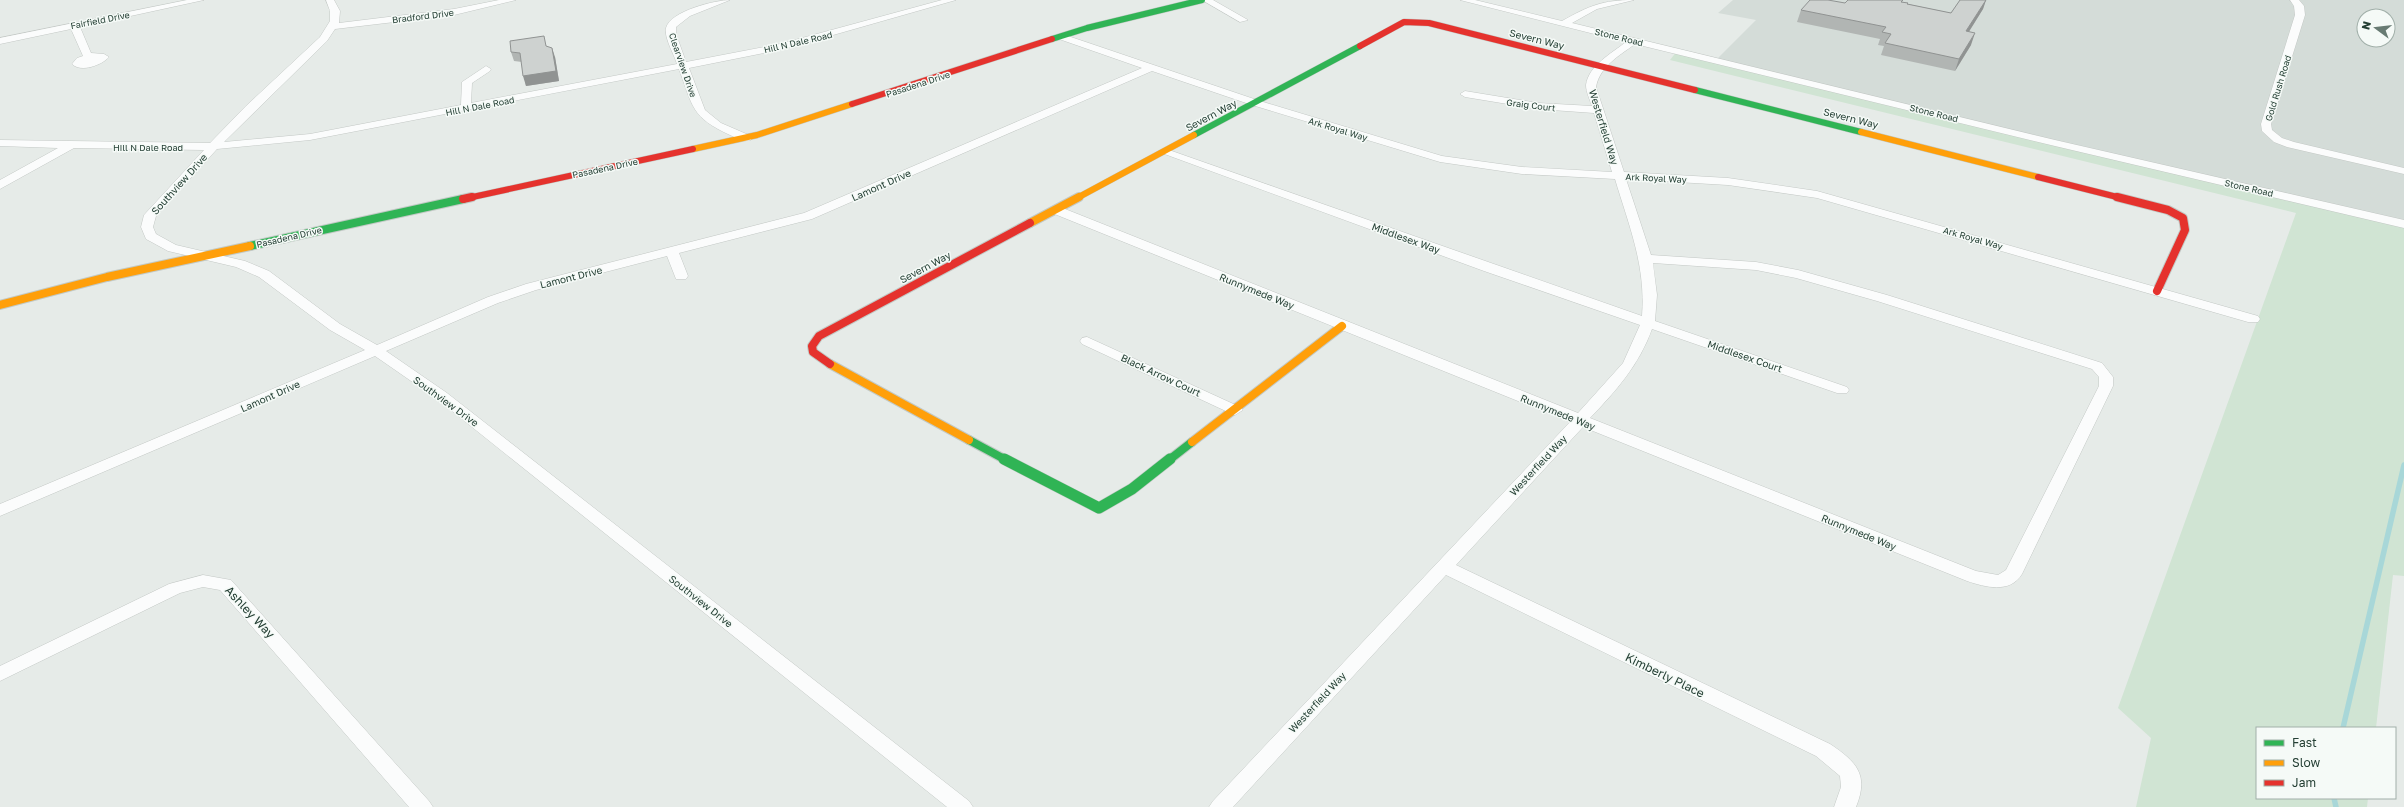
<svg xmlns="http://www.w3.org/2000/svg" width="2404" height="807" font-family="'Golos Text',sans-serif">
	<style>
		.built { fill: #d4dcd8; fill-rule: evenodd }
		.green { fill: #d0e4d3 }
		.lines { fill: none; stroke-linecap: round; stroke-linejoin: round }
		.stream { stroke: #a8d7d8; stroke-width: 5.5 }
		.street-casing { stroke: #c3c8c5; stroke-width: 1 }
		.fast-far2-casing { stroke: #c2c9c5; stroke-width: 7 }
		.fast-far1-casing { stroke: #c2c9c5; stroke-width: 10 }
		.fast-casing { stroke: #c2c9c5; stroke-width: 12 }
		.slow-far1-casing { stroke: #c2c9c5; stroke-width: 7 }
		.slow-casing { stroke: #c2c9c5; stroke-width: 10 }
		.jam-far1-casing { stroke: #c2c9c5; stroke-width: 7 }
		.jam-casing { stroke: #c2c9c5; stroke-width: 10 }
		.street { fill: #fbfcfc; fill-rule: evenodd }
		.fast-far2 { stroke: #30b455; stroke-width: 6 }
		.fast-far1 { stroke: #30b455; stroke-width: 8 }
		.fast { stroke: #30b455; stroke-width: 11 }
		.slow-far1 { stroke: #ff9f0a; stroke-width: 6 }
		.slow { stroke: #ff9f0a; stroke-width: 8 }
		.jam-far1 { stroke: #e5322d; stroke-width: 6 }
		.jam { stroke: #e5322d; stroke-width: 8 }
		.wall { fill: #b1b5b3 }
		.shaded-wall { fill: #909392 }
		.building { fill: #ced2d0; stroke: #909392 }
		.labels { text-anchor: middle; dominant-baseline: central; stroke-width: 3; stroke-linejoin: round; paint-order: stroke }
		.far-street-label { font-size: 9px; fill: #243f34; stroke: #f5faf7 }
		.street-label { font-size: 10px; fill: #243f34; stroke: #f5faf7 }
		.near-street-label { font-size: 12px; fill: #243f34; stroke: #f5faf7 }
	</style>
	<rect width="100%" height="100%" fill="#e6ebe8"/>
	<path class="built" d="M1733 0H2404V225L1716 60 1756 20 1718 13ZM2364 16H2388V40H2364Z"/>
	<path class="green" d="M1677 51 2404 224V576L2393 575 2376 728H2257V798H2368L2367 807H2136L2151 738 2118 708 2296 213 1670 60Z"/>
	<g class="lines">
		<g class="stream">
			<path d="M2343 728 2404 465"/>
			<path d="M2334 798 2336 807"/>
		</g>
		<g class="street-casing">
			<g id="street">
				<path d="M187 0H204L80 27 91 53 104 54 109 57C102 65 81 73 72 64L77 58 83 56 71 29 0 44V38Z"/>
				<path d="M326 0H334L340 11 339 23 454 9 499 0H516L454 15 335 29 327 41 224 142 310 134 461 105 462 82 486 66 491 69 490 71 472 83 471 103 677 64C674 54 664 38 666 28 670 11 716 0 730 0L690 16 676 27V34L686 62 780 44 942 0H956L784 49 689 68 705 110 721 123 751 136V140C744 142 737 138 730 135 691 117 693 107 679 69L310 140 217 149 156 216 153 227 156 234 176 245 245 261 269 271 340 324 377 345 488 297 526 284 804 213 1142 68 1059 39 1057 37 1062 34 1260 101 1442 156 1522 167 1612 172 1594 113 1538 109 1465 97 1460 94 1465 91 1538 103 1592 106C1590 100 1586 92 1586 85 1588 66 1612 53 1626 42L1460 0H1475L1562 21C1589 6 1602 0 1634 0L1597 9 1572 23 2055 140 2404 220V228L2055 146 1635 44C1619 56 1600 66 1596 87L1624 172 1728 178 1817 191 2258 316 2260 319 2258 322H2248L1817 198 1728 185 1626 179 1651 255 1756 262 1798 270 1887 295 2102 363 2113 377V386L2022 574C2010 594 1985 587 1967 581L1583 427 1456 565 1830 744C1857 762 1869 775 1856 807H1834L1841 787 1840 776 1816 756 1446 575 1233 807H1209L1213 801 1570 422 1052 213 1050 210 1052 207H1060L1578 413 1623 363 1640 325 1484 271 1159 152 1165 149 1169 150 1642 316C1646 266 1629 226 1615 179L1522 174 1440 162 1252 105 1152 71 812 219 679 253 688 276 686 279H676L667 256 536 290 498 303 386 351 447 393 969 801 973 807H947L437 399 375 356 0 516V504L365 350 330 330 259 277 236 267 168 251 146 239 141 227 144 215 204 150 74 148 0 189V180L58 148 0 146V140L210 143 246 106 320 37 330 21V11ZM1653 263 1756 270 1796 278 1877 301 2092 369 2099 377V386L2006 570 1998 575 1976 571 1590 418C1616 391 1639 365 1652 329L1837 393H1847L1849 390 1847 387 1655 321 1657 295Z"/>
				<path d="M1202 0H1213L1248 20 1240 22Z"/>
				<path d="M2290 0H2299L2304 6 2305 15 2271 124 2272 130 2282 138 2294 142 2404 168V174L2287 147 2274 142 2262 131 2261 124 2295 15 2294 6Z"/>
				<path d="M1087 337 1240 407 1243 410 1235 415 1230 413 1082 344 1080 341 1082 338Z"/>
				<path d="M203 575 231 580 429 801 433 807H409L220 590 203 587 180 593 0 681V666L169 584Z"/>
			</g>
		</g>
		<g class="fast-far2-casing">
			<g id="fast-far2">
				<path d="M1052 39 1087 28 1202 0"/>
				<path d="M1695 90 1861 132"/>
				<path d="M1194 135 1360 46"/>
			</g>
		</g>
		<g class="fast-far1-casing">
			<g id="fast-far1">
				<path d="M250 246 463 199"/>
				<path d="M969 440 1006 460"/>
				<path d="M1169 460 1192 442"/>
			</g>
		</g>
		<g class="fast-casing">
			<path id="fast" d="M1004 459 1099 508 1132 489 1170 459"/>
		</g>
		<g class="slow-far1-casing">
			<g id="slow-far1">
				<path d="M1861 132 2038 177"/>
				<path d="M693 149 757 135 852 104"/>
				<path d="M1077 198 1194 135"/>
			</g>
		</g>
		<g class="slow-casing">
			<g id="slow">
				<path d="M1030 223 1079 197"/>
				<path d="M0 305 107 277 250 246"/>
				<path d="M830 364 969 440"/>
				<path d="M1192 442 1342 326"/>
			</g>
		</g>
		<g class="jam-far1-casing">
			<g id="jam-far1">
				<path d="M1360 46 1404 22 1429 23 1695 90"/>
				<path d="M852 104 1052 39"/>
				<path d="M2038 177 2121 198"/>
				<path d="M468 198 693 149"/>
			</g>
		</g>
		<g class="jam-casing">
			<g id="jam">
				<path d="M2117 197 2168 210 2183 218 2185 230 2157 291"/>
				<path d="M463 199 472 197"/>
				<path d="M830 364 813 352 812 346 819 336 1030 223"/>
			</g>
		</g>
		<use href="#street" class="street"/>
		<use href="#fast-far2" class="fast-far2"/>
		<use href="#fast-far1" class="fast-far1"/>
		<use href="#fast" class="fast"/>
		<use href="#slow-far1" class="slow-far1"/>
		<use href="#slow" class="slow"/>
		<use href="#jam-far1" class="jam-far1"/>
		<use href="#jam" class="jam"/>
	</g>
	<g class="wall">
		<path d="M1903 0 1902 2 1908 3V4L1951 13 1960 0H1986L1983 9 1969 31 1971 45 1955 71 1881 55 1884 46 1878 45 1880 39 1797 22 1801 10 1845 3Z"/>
		<path d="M511 52 555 57 559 81 526 86 522 62 514 61Z"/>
	</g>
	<g class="shaded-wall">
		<path d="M1986 0 1983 9 1962 43 1966 31Z"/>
		<path d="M1975 33 1971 45 1955 71 1959 59Z"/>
		<path d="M552 48 555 57 559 81 526 86 523 76Z"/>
	</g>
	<g class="building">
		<path d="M1810 0H1828L1845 3 1848 0H1903L1901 2 1908 3 1907 4 1951 13 1960 0H1986L1966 31 1975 33 1959 59 1885 43 1891 34 1882 32 1886 27 1801 10Z"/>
		<path d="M544 36 546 46 552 48 556 71 523 76 520 53 511 52 510 41Z"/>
	</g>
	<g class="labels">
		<g class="far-street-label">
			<text transform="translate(423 16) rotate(-7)">Bradford Drive</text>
			<text transform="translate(100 20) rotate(-11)">Fairfield Drive</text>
			<text transform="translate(1619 37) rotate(14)">Stone Road</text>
			<text transform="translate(798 42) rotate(-13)">Hill N Dale Road</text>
			<text transform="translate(683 65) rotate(71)">Clearview Drive</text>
			<text transform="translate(918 84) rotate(-18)">Pasadena Drive</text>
			<text transform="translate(2278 88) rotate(-73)">Gold Rush Road</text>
			<text transform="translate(1531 105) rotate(7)">Graig Court</text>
			<text transform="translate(480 106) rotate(-11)">Hill N Dale Road</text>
			<text transform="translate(1934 113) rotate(14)">Stone Road</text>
			<text transform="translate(1338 129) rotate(17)">Ark Royal Way</text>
			<text x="148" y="147">Hill N Dale Road</text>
			<text transform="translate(605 168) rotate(-12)">Pasadena Drive</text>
			<text transform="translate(1656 178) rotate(3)">Ark Royal Way</text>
			<text transform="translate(2249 188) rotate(13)">Stone Road</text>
			<text transform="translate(289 237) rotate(-13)">Pasadena Drive</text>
			<text transform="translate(1973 238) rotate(16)">Ark Royal Way</text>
		</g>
		<g class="street-label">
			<text transform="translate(1537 39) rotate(14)">Severn Way</text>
			<text transform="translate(1211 115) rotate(-28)">Severn Way</text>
			<text transform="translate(1851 118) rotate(14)">Severn Way</text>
			<text transform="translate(1604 127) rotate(73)">Westerfield Way</text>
			<text transform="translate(179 184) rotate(-48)">Southview Drive</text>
			<text transform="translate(881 185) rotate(-24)">Lamont Drive</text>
			<text transform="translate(1406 238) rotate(20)">Middlesex Way</text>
			<text transform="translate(925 267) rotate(-28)">Severn Way</text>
			<text transform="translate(571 277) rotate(-14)">Lamont Drive</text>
			<text transform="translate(1257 291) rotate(22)">Runnymede Way</text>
			<text transform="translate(1745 356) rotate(19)">Middlesex Court</text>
			<text transform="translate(1161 375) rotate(25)">Black Arrow Court</text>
			<text transform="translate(270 396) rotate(-24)">Lamont Drive</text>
			<text transform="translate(446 401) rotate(36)">Southview Drive</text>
			<text transform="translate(1558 412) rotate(22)">Runnymede Way</text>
			<text transform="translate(1538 465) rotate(-47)">Westerfield Way</text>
			<text transform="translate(1859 532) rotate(22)">Runnymede Way</text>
			<text transform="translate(701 601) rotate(38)">Southview Drive</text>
			<text transform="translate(1317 702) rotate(-47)">Westerfield Way</text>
		</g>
		<g class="near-street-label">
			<text transform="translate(250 612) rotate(47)">Ashley Way</text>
			<text transform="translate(1665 675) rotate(26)">Kimberly Place</text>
		</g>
	</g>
	<rect x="2256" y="727" width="140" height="72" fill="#f5faf7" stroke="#a1afa9"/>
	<rect x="2264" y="740" width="20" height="6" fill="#30b455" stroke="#a1afa9"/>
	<text x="2292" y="747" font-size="12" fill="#243f34">Fast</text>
	<rect x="2264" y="760" width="20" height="6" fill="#ff9f0a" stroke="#a1afa9"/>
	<text x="2292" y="767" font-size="12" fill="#243f34">Slow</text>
	<rect x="2264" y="780" width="20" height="6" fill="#e5322d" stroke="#a1afa9"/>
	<text x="2292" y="787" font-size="12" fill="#243f34">Jam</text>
	<g transform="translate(2376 28) rotate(285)"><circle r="19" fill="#f5faf7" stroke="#a1afa9"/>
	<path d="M0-3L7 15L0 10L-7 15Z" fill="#687b73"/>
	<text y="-6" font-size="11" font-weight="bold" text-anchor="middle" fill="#243f34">N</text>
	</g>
</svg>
